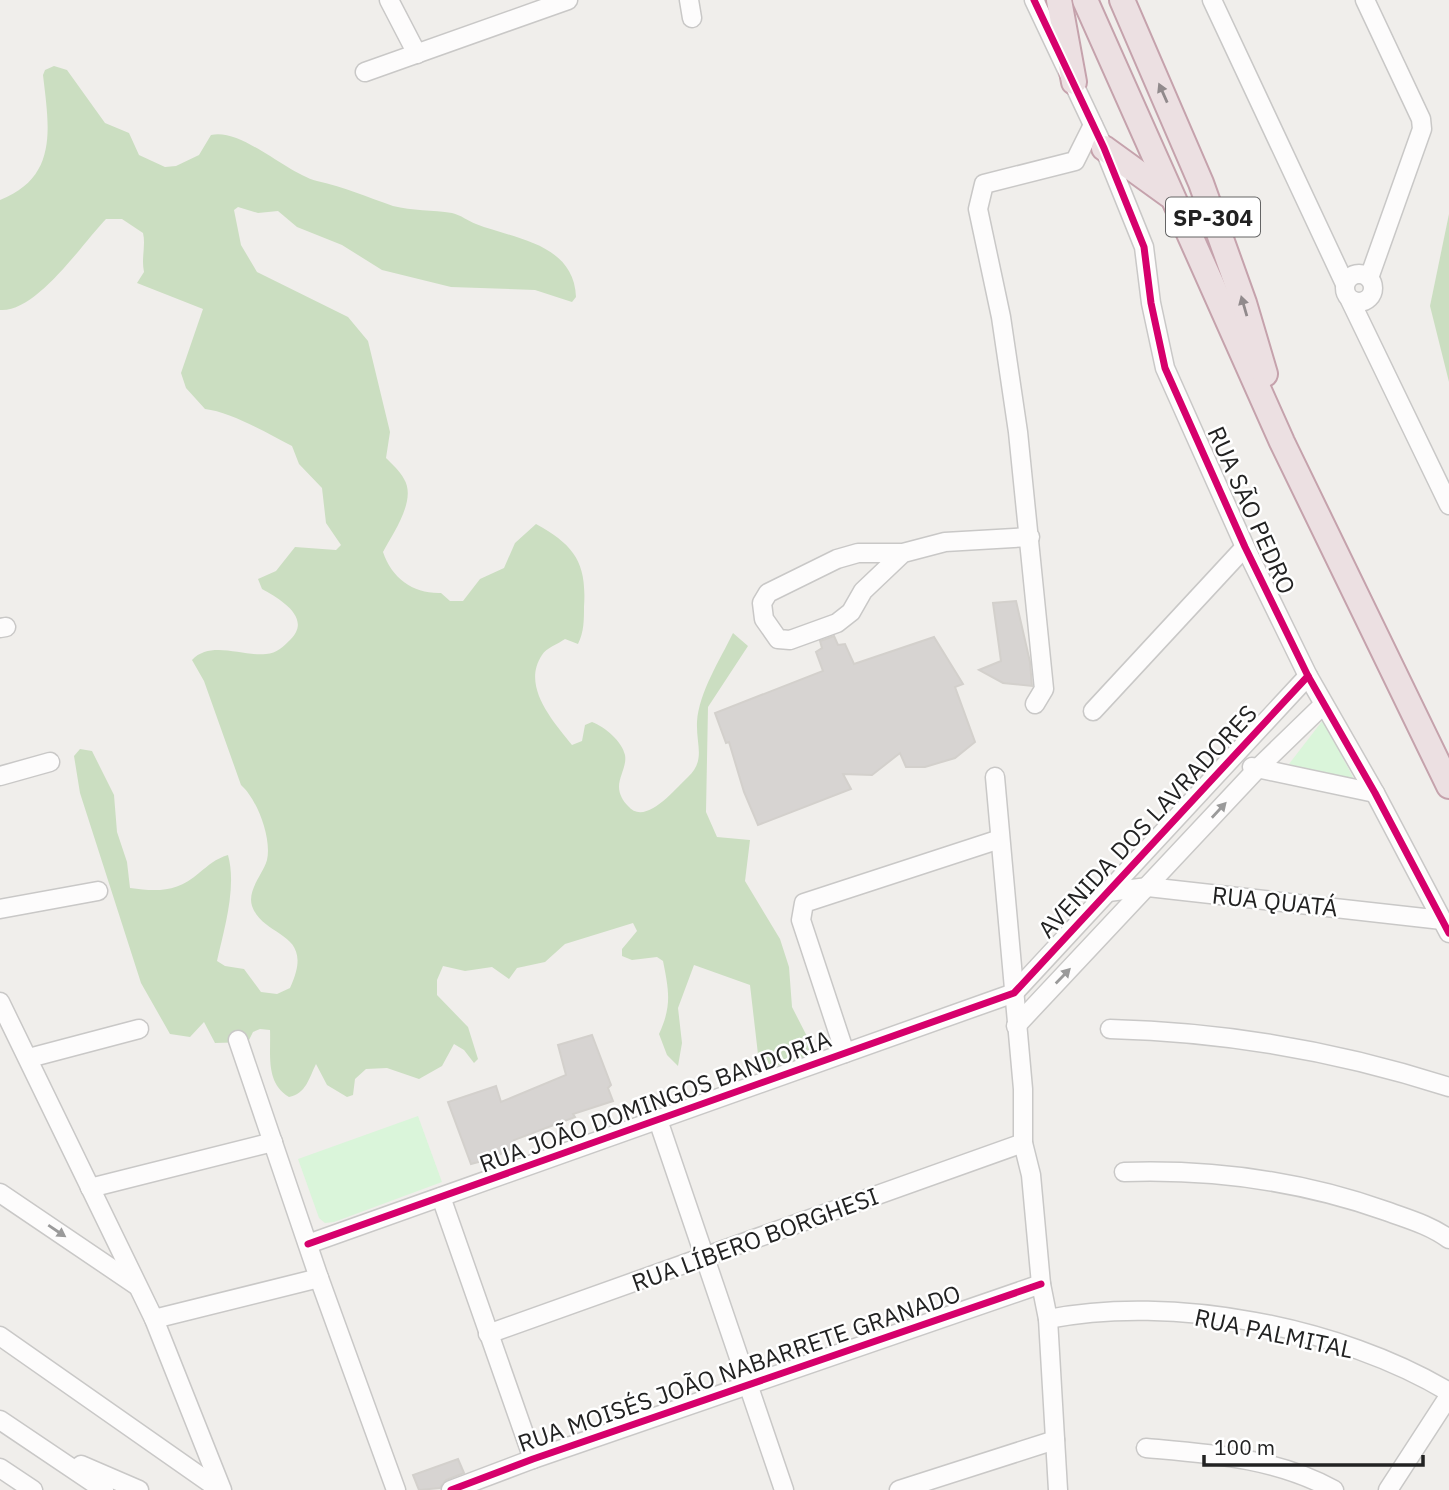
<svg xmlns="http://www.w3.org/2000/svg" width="1449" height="1490" font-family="'IBM Plex Sans',sans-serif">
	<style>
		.forest { fill: #cbdec1 }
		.park { fill: #daf5da }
		.building { fill: #d7d4d2; stroke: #d3d0cc; stroke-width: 2 }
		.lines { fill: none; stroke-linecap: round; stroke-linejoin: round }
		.minor-casing { stroke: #c9c8c7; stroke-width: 21 }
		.highway-casing { stroke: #c5a2ac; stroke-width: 28 }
		.minor { stroke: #fdfcfc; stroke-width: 18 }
		.highway { stroke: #ece0e2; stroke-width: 24 }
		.cycleway-casing { stroke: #fff; stroke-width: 11 }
		.cycleway { stroke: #d6006c; stroke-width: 7 }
		.oneway { fill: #918a8c }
		.oneway2 { fill: #9a9a9a }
		.labels { text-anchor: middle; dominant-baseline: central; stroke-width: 5; stroke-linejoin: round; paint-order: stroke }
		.shield { fill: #fff; stroke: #646464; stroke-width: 2 }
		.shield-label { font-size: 23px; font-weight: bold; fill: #222 }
		.street-label { font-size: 24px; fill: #222; stroke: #fff }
	</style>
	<rect width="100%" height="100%" fill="#f0eeeb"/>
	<g class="forest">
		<path d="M54 66 67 70 105 123 129 133 139 155 165 167 176 166 199 155 211 135C242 128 286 173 317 181 345 187 367 197 393 206 412 211 433 210 452 213 461 215 468 221 476 224 514 239 574 243 576 297L572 302 535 290 451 287 382 270 342 245 297 227 278 211 258 213 238 207 234 210 241 245 257 272 348 317 368 341 390 432 386 458C392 464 400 471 404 479 417 500 393 533 383 552 392 579 414 594 441 593L450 601H463L480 579 504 568 515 543 536 524C574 545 587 562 584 607 584 620 584 632 578 644L565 639C558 644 546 648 542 655 521 686 553 721 572 745L582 741 585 725 592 722C605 727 622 741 625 755 627 766 619 776 619 787 619 794 623 801 628 806 645 827 675 789 688 777 706 760 696 745 697 722 699 692 720 660 733 633L748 646 708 707 706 812 717 837 750 840 745 881 780 939 789 967 792 1007 815 1052C796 1064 781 1069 759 1063L750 985 694 965 678 1008 682 1043 678 1066 667 1055 659 1034C672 1006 669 991 663 961L657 957 632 960 622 956V949L637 931 633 923 565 944 545 962 517 968 509 979 492 967 465 971 443 966 437 980V995L468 1027 478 1059 474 1063 464 1050 454 1044 442 1066 419 1079 387 1068 366 1069 355 1079 353 1095 347 1097 327 1085 316 1064C309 1078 306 1094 289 1097 265 1083 271 1054 270 1030L260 1029 253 1032 248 1042 215 1043 204 1022 190 1037 170 1034 141 983 80 793 74 756 80 749 92 751 114 795 117 832 127 862 130 888C158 892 177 892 199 873 209 865 215 859 228 855 237 887 224 930 217 961L225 966 244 969 261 992 277 994 290 988C317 930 264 940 252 906 247 890 263 874 267 860 272 838 257 799 241 785L204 681 192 660C211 640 243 657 266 654 277 653 283 647 290 640 313 618 280 599 262 589L258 579 276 571 295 547 336 550 341 545 326 523 322 488 299 464 292 446C267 433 231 412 205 409L186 388 181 373 203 309 137 283 144 272C141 258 146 246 143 233L122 219H106C82 244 36 313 0 310V200C59 177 49 127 43 75L45 70Z"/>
		<path d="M1449 214V382L1430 306Z"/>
	</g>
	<g class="park">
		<path d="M1323 720 1356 783 1289 764Z"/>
		<path d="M418 1116 442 1182 334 1222 325 1223 319 1218 298 1159Z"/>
	</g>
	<g class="building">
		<path d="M1016 601 1030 662 1032 686 1003 683 979 670 1001 661 993 603Z"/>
		<path d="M834 636 838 645 845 644 854 664 934 637 963 684 955 687 975 742 955 758 925 767H906L900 753 872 775 843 774 851 789 758 825 744 792 729 742 726 743 715 713 823 671 816 652 822 648 820 641Z"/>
		<path d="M592 1035 611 1085 608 1088 613 1101 573 1114 575 1117 514 1140 516 1146 493 1158 471 1164 448 1102 496 1086 501 1102 566 1075 558 1045Z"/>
		<path d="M458 1459 464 1473 446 1480 440 1488 419 1490 413 1475Z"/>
	</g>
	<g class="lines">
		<g class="minor-casing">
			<g id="minor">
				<path d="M389 0 417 54"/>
				<path d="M689 0 692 18"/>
				<path d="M1034 0 1104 148 1144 247 1151 303 1165 368 1245 547 1308 676 1375 793 1449 933"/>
				<path d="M1212 0 1345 284"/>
				<path d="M1365 0 1421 119 1422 129 1369 278"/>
				<path d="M365 72 568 0"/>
				<circle cx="1359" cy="288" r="14"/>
				<path d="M1350 300 1449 505"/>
				<path d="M903 553 863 591 851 612 837 623 790 640 778 639 764 619 762 603 768 593 837 559 858 553H903L945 542 1030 537"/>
				<path d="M0 628 6 627"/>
				<path d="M1035 704 1044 689 1018 432 1001 317 978 209 984 184 1075 161 1093 125"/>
				<path d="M1093 711 1245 547"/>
				<path d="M1252 767 1375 793"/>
				<path d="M0 776 50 762"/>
				<path d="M995 777 1023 1089V1143L1031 1175 1041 1284 1048 1319 1058 1490"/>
				<path d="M1108 892 1148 887 1442 920"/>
				<path d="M0 909 98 891"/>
				<path d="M0 1002 154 1319 222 1490"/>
				<path d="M1016 1026 1258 768 1323 705"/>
				<path d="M1110 1029C1226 1032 1338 1051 1449 1087"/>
				<path d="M238 1040 319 1278 396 1490"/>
				<path d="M845 1053 801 920 804 903 1000 839"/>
				<path d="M29 1058 139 1029"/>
				<path d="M658 1120 784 1490"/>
				<path d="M1124 1172C1215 1169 1301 1181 1386 1211 1408 1219 1430 1225 1449 1239"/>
				<path d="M90 1188 273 1142"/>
				<path d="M0 1193 136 1285"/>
				<path d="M441 1197 533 1459"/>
				<path d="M308 1244 1014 993 1308 676"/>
				<path d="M154 1319 319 1278"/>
				<path d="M1048 1319C1172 1294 1341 1327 1449 1392"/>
				<path d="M488 1334 1023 1143"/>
				<path d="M0 1336 220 1490"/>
				<path d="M0 1420 104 1490"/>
				<path d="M1146 1448C1212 1454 1276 1458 1334 1490"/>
				<path d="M81 1465 139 1490"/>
				<path d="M0 1468 33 1490"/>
				<path d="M451 1490 533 1459 1041 1284"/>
				<path d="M899 1490 1055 1440"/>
				<path d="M1388 1490 1449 1396"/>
			</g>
		</g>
		<g class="highway-casing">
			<g id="highway">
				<path d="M1059 0 1074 82"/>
				<path d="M1085 0 1282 442 1449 786"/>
				<path d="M1122 0 1201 183 1244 303 1265 374"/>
				<path d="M1104 148 1169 195"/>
			</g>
		</g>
		<use href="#minor" class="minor"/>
		<use href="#highway" class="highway"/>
		<g class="cycleway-casing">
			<g id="cycleway">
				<path d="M1034 0 1104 148 1144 247 1151 303 1165 368 1245 547 1308 676 1375 793 1449 933"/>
				<path d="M308 1244 1014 993 1308 676"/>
				<path d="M451 1490 533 1459 1041 1284"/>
			</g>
		</g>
		<use href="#cycleway" class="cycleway"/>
	</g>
	<defs><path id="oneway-solid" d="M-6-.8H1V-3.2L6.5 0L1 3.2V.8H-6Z" transform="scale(1.75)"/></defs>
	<g class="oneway">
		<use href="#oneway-solid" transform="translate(1163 93) rotate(-114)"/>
		<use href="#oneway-solid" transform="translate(1244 306) rotate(-106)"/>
	</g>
	<g class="oneway2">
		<use href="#oneway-solid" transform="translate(1219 810) rotate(-47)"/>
		<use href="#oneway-solid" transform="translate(1063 976) rotate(-46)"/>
		<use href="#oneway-solid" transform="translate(57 1231) rotate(34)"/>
	</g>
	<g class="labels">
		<rect class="shield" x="1166" y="197.5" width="94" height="39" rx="5"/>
		<g class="shield-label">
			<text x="1213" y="217">SP-304</text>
		</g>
		<g class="street-label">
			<text transform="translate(1252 510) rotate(66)">RUA SÃO PEDRO</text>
			<text transform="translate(1147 821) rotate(-47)">AVENIDA DOS LAVRADORES</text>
			<text transform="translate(1275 901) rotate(6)">RUA QUATÁ</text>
			<text transform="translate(655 1101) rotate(-20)">RUA JOÃO DOMINGOS BANDORIA</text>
			<text transform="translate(755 1239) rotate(-20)">RUA LÍBERO BORGHESI</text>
			<text transform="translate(1274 1333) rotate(12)">RUA PALMITAL</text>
			<text transform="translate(739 1368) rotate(-19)">RUA MOISÉS JOÃO NABARRETE GRANADO</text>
		</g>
	</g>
	<path d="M1204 1455v10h219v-10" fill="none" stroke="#222222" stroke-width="3.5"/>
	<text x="1214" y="1455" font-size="21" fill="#222222" stroke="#ffffff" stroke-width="5" paint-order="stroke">100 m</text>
</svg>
